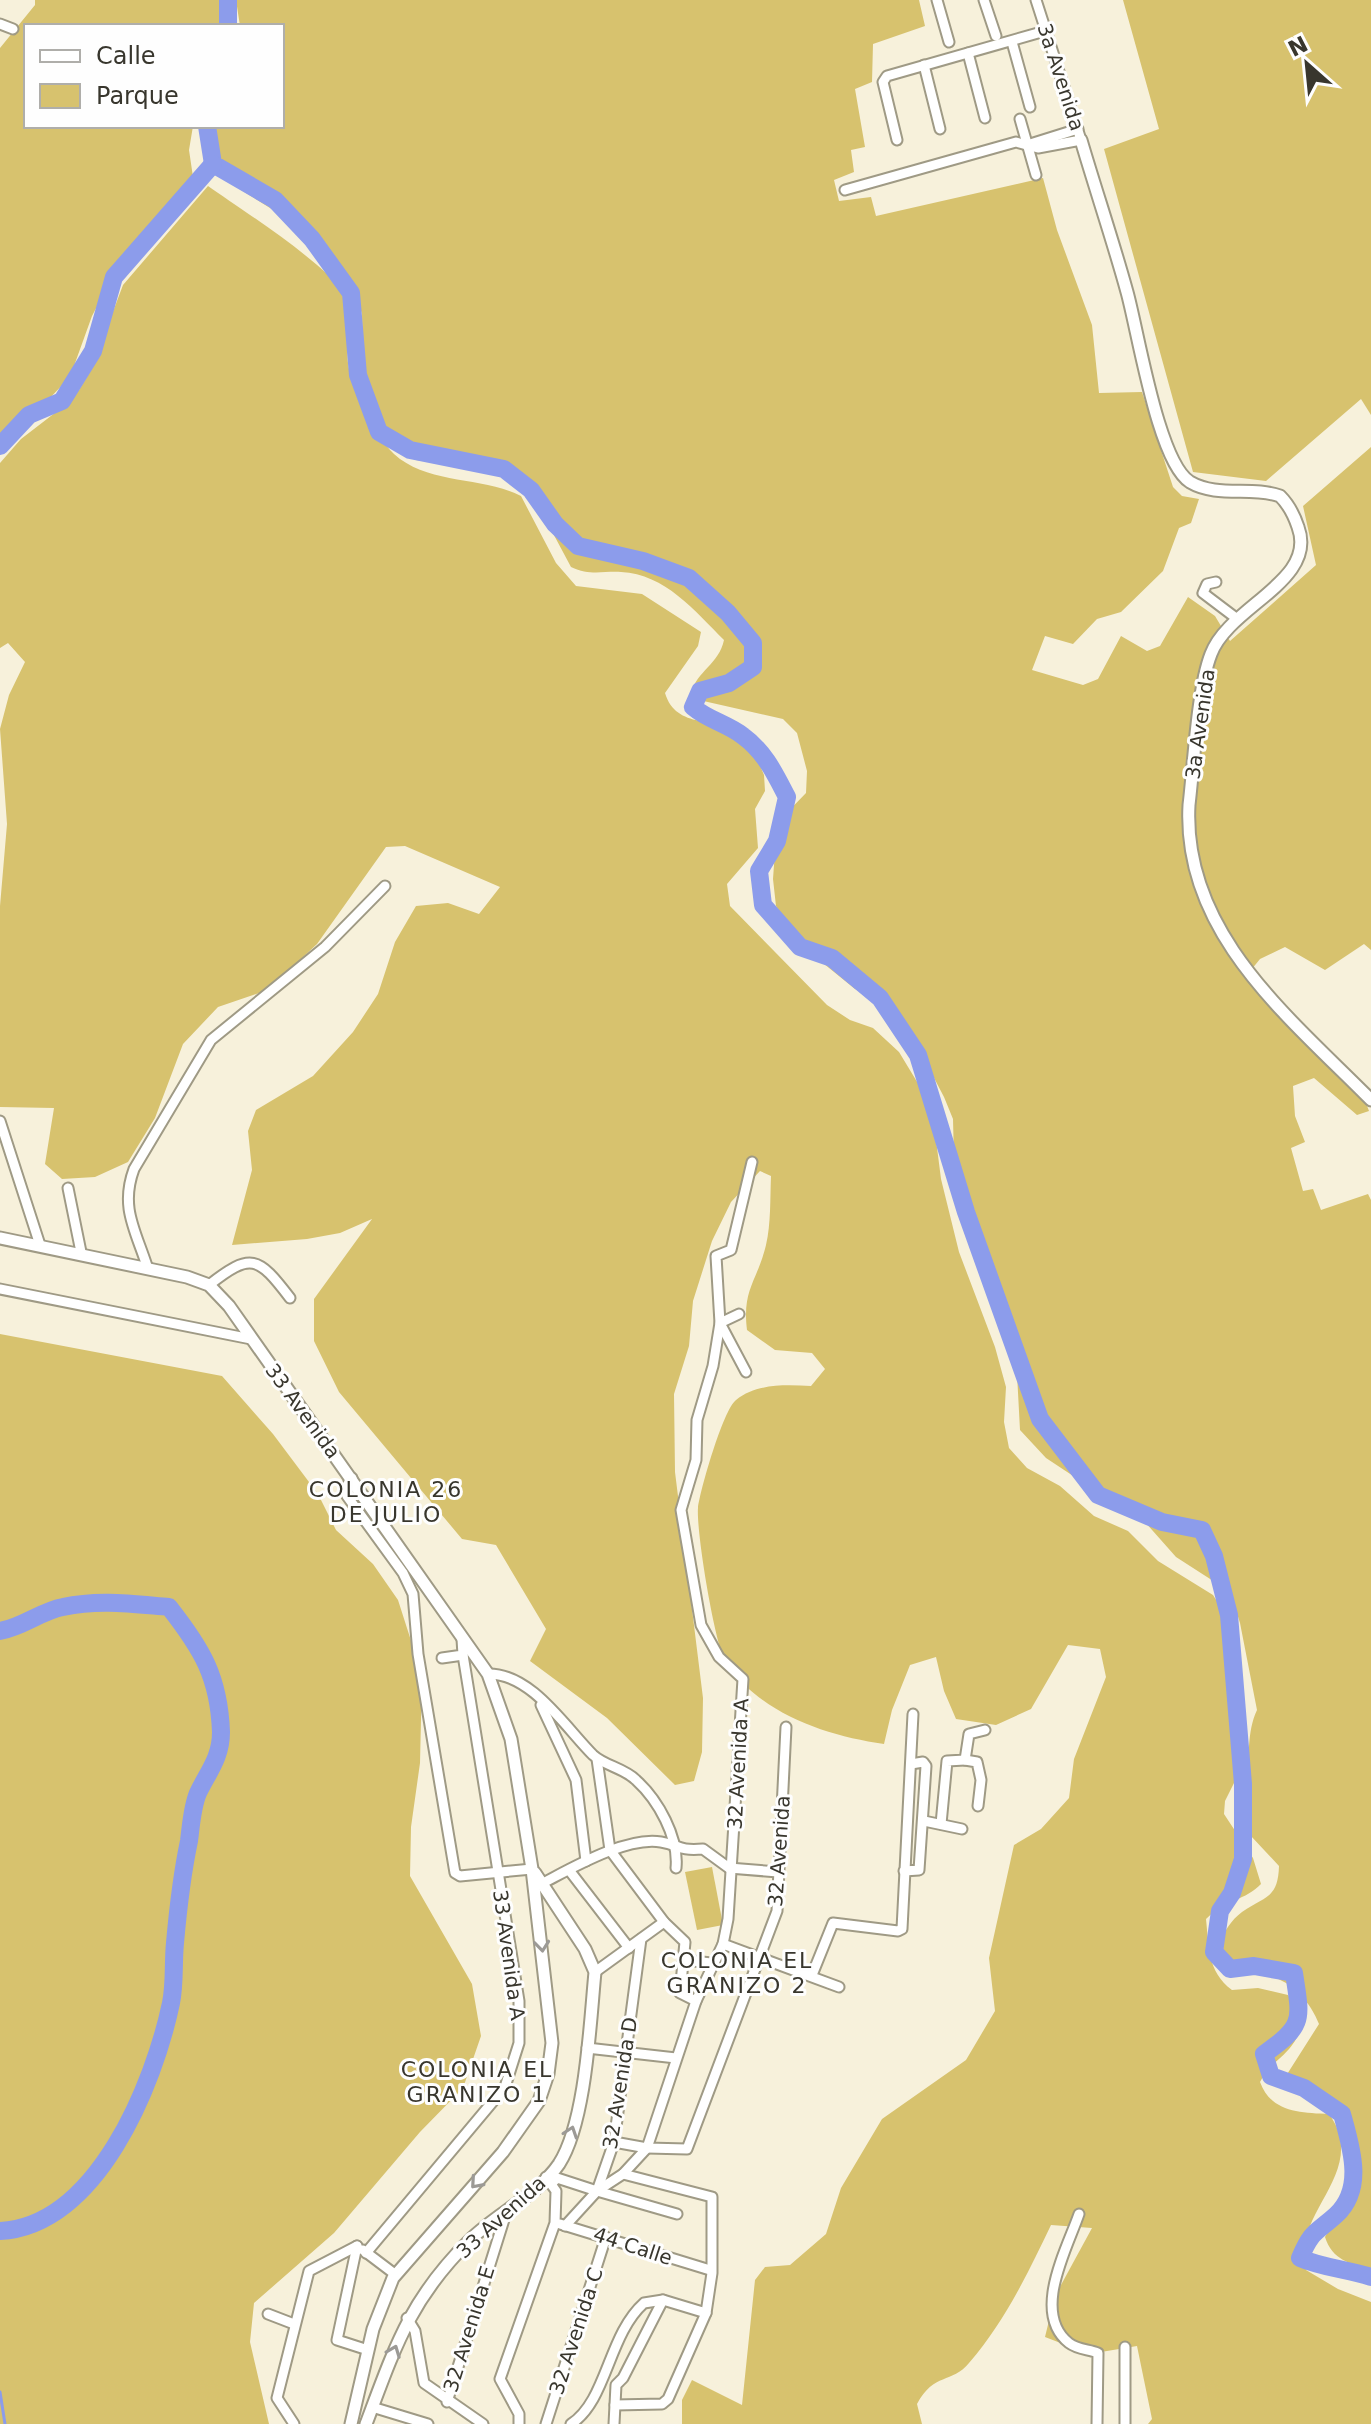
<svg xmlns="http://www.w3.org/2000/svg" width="1371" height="2424" font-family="'DejaVu Sans',sans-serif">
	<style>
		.green { fill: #d7c26e }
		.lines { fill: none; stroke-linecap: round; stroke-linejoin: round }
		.stream { stroke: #8c9ceb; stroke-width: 3 }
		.river { stroke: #8c9ceb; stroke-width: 18 }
		.minor-casing { stroke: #9f9a85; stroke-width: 13 }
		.tertiary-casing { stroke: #9f9a85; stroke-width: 15 }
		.minor { stroke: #fff; stroke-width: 9 }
		.tertiary { stroke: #fff; stroke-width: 11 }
		.oneway { stroke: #9c9a96 }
		.labels { text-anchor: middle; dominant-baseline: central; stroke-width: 6; stroke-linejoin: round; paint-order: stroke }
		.street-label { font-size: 20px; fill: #38362d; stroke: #fefefe }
		.neighbourhood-label { font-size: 22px; letter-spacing: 2px; fill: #38362d; stroke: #fefefe }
	</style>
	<rect width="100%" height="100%" fill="#f7f1db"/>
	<g class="green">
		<path d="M35 0H224L222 26H26V126H193L189 150 193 177 123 256 92 316 70 377 0 450V48L35 5Z"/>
		<path d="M236 0H919L925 26 873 44 872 82 855 89 865 147 851 150 854 172 834 180 839 201 871 197 876 216 1043 178 1057 230 1092 325 1099 393 1142 392 1173 487 1182 496 1199 499 1191 523 1179 528 1163 571 1121 612 1097 619 1073 644 1045 636 1032 670 1083 685 1098 679 1121 636 1147 651 1160 646 1188 597 1215 616 1230 641 1316 565 1303 506 1371 447V950L1364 944 1325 970 1285 947 1260 959 1247 975 1364 1098 1369 1111 1357 1115 1314 1078 1293 1086 1295 1116 1305 1142 1291 1148 1303 1191 1313 1189 1321 1210 1368 1194 1371 1200V2270C1351 2264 1332 2260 1325 2237 1348 2199 1371 2143 1332 2107 1317 2094 1297 2093 1284 2079L1319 2024C1311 2003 1292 1981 1269 1976 1249 1971 1247 1978 1225 1966L1219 1943C1225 1931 1231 1920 1242 1912 1265 1896 1278 1899 1279 1866L1236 1820 1235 1807C1256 1777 1242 1742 1257 1710L1240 1623 1235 1607 1221 1586 1176 1557 1137 1513 1120 1507 1046 1458 1020 1430 1017 1374 1002 1300 963 1197 954 1159 953 1119 944 1097 909 1030 887 1005 855 989 797 942 776 906 773 879 777 823 806 793 807 771 797 733 783 719 699 700 691 693C697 671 719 664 724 640 695 611 665 574 621 572 602 571 590 576 571 567L532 494 521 484 485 469 416 460 400 453 367 393 363 376 362 314 352 283 302 228 222 178 212 161 209 126H282V26H240Z"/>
		<path d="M1123 0H1371V415L1361 399 1266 481 1193 472 1104 149 1159 129Z"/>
		<path d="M208 186C242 210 327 264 346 296 358 315 345 342 348 363 351 389 375 436 394 454 428 485 482 476 521 496L556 563 576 586 642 594 701 632 698 646 665 693C676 730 717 717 746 732L764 775 765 791 755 809 758 848 727 884 730 906 827 1005 850 1020 873 1028 899 1052 925 1095 934 1124 941 1179 959 1252 995 1347 1006 1387 1004 1422 1009 1448 1027 1468 1060 1486 1094 1516 1128 1531 1158 1561 1213 1595 1223 1611 1230 1629 1243 1719 1239 1773 1225 1801 1224 1814 1253 1858 1261 1884C1246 1900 1225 1900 1206 1919 1209 1947 1207 1971 1232 1990L1258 1988 1288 1995 1304 2020C1292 2059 1274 2055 1260 2082 1271 2112 1299 2113 1329 2114 1371 2172 1289 2214 1306 2270L1338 2289 1371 2302V2424H1148L1152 2419 1137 2346 1089 2354 1045 2337 1055 2296 1092 2228 1051 2225C1027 2275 1005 2321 969 2363 952 2384 934 2372 917 2404L922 2424H682V2400L692 2380 742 2405 755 2280 765 2267 790 2265 826 2234 841 2188 882 2119 966 2060 995 2011 989 1958 1014 1845 1041 1829 1069 1798 1074 1759 1106 1677 1100 1649 1068 1645 1031 1709 996 1725 956 1719 944 1691 936 1657 910 1665 892 1710 884 1744C826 1736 761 1714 726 1663 715 1646 696 1531 698 1508 700 1491 723 1410 736 1400 757 1383 786 1385 811 1386L825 1369 812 1353 775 1350 747 1330C742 1289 757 1282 766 1245 771 1223 770 1199 771 1176L760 1171 731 1202 712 1241 693 1301 689 1346 674 1394 675 1472 703 1698 702 1752 694 1781 675 1785 607 1718 530 1661 546 1629 496 1545 462 1539 339 1392 314 1341V1299L372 1219 340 1233 307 1239 232 1245 252 1170 248 1131 256 1110 313 1076 353 1032 378 994 395 942 416 906 448 903 479 914 500 887 405 846 386 847 317 944 268 990 218 1007 183 1044 155 1118 128 1162 95 1177 62 1179 45 1164 54 1108 0 1107V906L7 824 0 729 9 695 25 662 8 643 0 648V463L21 439 60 409 79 390 91 370 123 285Z"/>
		<path d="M0 1334 222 1376 273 1434 318 1494 336 1530 373 1564 398 1600 422 1675 420 1763 411 1827 410 1876 472 1984 481 2036 463 2088 420 2132 334 2233 254 2303 250 2342 269 2424H0Z"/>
		<path d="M712 1867 723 1925 697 1930 685 1872Z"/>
	</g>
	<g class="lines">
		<path class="stream" d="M0 2392 5 2424"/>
		<g class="river">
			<path d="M228 26V0"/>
			<path d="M207 126 213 164 275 200 312 239 351 293 358 375 379 432 410 450 504 469 531 490 555 524 578 546 643 561 689 578 728 613 753 643V667L729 683 700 691 693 707C708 720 728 724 743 736 765 752 775 774 787 797L777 841 759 871 763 905 800 947 832 958 880 998 918 1055 966 1212 1040 1419 1098 1495 1162 1522 1202 1530 1214 1556 1229 1615 1243 1784V1859L1232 1893 1220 1911 1214 1952 1230 1969 1254 1966 1294 1973C1301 2020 1305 2025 1264 2054L1271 2076 1304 2088 1342 2114C1351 2147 1365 2188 1336 2215 1315 2234 1312 2230 1300 2258 1323 2268 1347 2269 1371 2277"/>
			<path d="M0 446 29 415 62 401 93 351 114 277 213 164"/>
			<path d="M0 1631C23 1627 41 1611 63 1607 99 1599 133 1604 169 1607 202 1649 219 1677 221 1732 221 1758 208 1772 198 1793 192 1807 191 1826 189 1841 182 1874 178 1909 175 1943 173 1962 175 1984 171 2003 154 2084 97 2226 0 2231"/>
		</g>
		<g class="minor-casing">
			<g id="minor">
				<path d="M937 0 949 42"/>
				<path d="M984 0 996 36"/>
				<path d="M0 24 13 29"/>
				<path d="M1012 42 1030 107"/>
				<path d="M968 53 985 118"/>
				<path d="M924 65 940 129"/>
				<path d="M1020 119 1036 175"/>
				<path d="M897 140 883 82 887 76 1045 31"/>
				<path d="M1027 145 1078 129"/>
				<path d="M845 190 1016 142 1038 148 1081 140 1036 0"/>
				<path d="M1216 582 1207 584 1203 593 1236 618"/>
				<path d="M0 1121 40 1245"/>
				<path d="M68 1188 81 1252"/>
				<path d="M147 1266C135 1229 120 1207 134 1169L211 1040 325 947 385 886"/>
				<path d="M209 1285C251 1252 258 1256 290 1298"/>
				<path d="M0 1289 251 1339"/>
				<path d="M739 1314 720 1323 746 1372"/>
				<path d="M352 1478 346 1487 347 1496 403 1573 413 1594 418 1654 455 1873 460 1876 532 1869"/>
				<path d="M442 1658 463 1655 462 1639"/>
				<path d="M488 1674C531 1673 565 1727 593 1755 605 1766 624 1768 636 1780 658 1800 679 1837 676 1868"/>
				<path d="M541 1705 576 1780 586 1861"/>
				<path d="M597 1759 610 1850 664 1922 685 1942 680 1993 696 2001"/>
				<path d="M965 1760 977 1762 981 1780 978 1806"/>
				<path d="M924 1821 962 1829"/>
				<path d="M941 1824 947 1761 965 1760 969 1734 985 1730"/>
				<path d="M569 1870 629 1948"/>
				<path d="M904 1871 919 1870 926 1766 923 1762 911 1764"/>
				<path d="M543 1883C572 1868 627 1836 661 1842 680 1845 677 1851 703 1849L729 1868 778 1872"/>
				<path d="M641 1939 614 2142 597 2191 677 2214"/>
				<path d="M723 1944 839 1987"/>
				<path d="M684 1960 711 1963"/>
				<path d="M595 1972 664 1922"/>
				<path d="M812 1975 833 1923 898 1931 902 1929 913 1714"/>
				<path d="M587 2048 676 2058"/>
				<path d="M614 2142 647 2148 687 2149 777 1911 786 1727"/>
				<path d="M552 2183 557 2178 597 2191"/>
				<path d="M1079 2214C1067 2249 1031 2313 1069 2343 1078 2350 1089 2349 1098 2353L1097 2424"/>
				<path d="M560 2224 710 2270"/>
				<path d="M565 2226 597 2191 623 2174 647 2148 696 2001 723 1944 728 1919 743 1679 719 1657 701 1625 681 1510 696 1460 697 1420 713 1366 720 1323 716 1256 731 1250 752 1162"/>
				<path d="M357 2246 337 2340 368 2350"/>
				<path d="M363 2250 396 2275"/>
				<path d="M366 2253 505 2087 519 2043V2001L463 1655"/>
				<path d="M268 2314 294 2324"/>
				<path d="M407 2318 415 2331 424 2383 483 2424"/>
				<path d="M447 2402 507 2210"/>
				<path d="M615 2405 662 2404 668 2399 706 2313 712 2273V2197L623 2174"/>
				<path d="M372 2407 428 2424"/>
				<path d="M294 2424 277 2398 309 2271 357 2246"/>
				<path d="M519 2424V2414L500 2379 555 2223 556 2191 546 2177"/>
				<path d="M546 2424 606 2237"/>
				<path d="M571 2424C607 2401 608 2335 644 2303L663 2300 706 2313"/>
				<path d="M614 2424 616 2385 623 2378 663 2300"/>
				<path d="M1125 2424V2347"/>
			</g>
		</g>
		<g class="tertiary-casing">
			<g id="tertiary">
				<path d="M1081 140C1096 191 1113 241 1127 292 1138 331 1158 462 1190 482 1217 498 1252 486 1280 496 1289 505 1294 515 1298 527 1318 581 1229 606 1211 654 1197 690 1194 764 1189 805 1182 933 1290 1018 1371 1100"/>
				<path d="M0 1238 187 1277 209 1285 229 1306 488 1674 511 1739 532 1869 552 2043 548 2074 539 2101 503 2152 393 2278 373 2329 351 2424"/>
				<path d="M366 2424C395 2347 410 2299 470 2240 497 2213 538 2195 559 2164 586 2122 590 2023 595 1972L585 1949 535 1873"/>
			</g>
		</g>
		<use href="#minor" class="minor"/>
		<use href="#tertiary" class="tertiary"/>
	</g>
	<defs><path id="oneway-chevron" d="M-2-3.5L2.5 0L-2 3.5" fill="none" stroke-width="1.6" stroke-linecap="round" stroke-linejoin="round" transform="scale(2)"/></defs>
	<g class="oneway">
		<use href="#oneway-chevron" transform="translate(542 1946) rotate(84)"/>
		<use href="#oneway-chevron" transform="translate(571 2132) rotate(-71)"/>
		<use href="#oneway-chevron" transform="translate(476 2183) rotate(131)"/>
		<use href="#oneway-chevron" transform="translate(394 2351) rotate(-69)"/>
	</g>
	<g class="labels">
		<g class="street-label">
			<text transform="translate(1061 77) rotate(72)">3a Avenida</text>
			<text transform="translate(1200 724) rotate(-82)">3a Avenida</text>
			<text transform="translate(303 1411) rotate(54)">33 Avenida</text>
			<text transform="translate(738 1764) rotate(-87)">32 Avenida A</text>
			<text transform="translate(779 1851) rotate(-86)">32 Avenida</text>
			<text transform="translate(509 1955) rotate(82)">33 Avenida A</text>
			<text transform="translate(620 2083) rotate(-81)">32 Avenida D</text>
			<text transform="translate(501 2217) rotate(-42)">33 Avenida</text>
			<text transform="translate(633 2246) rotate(18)">44 Calle</text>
			<text transform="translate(469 2329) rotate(-73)">32 Avenida E</text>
			<text transform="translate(576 2331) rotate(-72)">32 Avenida C</text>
		</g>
		<g class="neighbourhood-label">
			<text x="386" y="1489">COLONIA 26<tspan x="386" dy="25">DE JULIO</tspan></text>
			<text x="737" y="1960">COLONIA EL<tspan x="737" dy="25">GRANIZO 2</tspan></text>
			<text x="477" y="2069">COLONIA EL<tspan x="477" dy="25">GRANIZO 1</tspan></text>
		</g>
	</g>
	<rect x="24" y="24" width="260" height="104" fill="#fefefe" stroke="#afaeaa" stroke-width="2"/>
	<rect x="40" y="50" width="40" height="12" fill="#ffffff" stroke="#afaeaa" stroke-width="2"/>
	<text x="96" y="64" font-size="24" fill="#38362d">Calle</text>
	<rect x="40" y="84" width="40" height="24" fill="#d7c26e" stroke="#afaeaa" stroke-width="2"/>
	<text x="96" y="104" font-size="24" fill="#38362d">Parque</text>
	<g transform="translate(1307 64) rotate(333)" stroke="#fefefe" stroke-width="6" paint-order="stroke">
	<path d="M0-6L14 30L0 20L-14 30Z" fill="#38362d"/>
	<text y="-12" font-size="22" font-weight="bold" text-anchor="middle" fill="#38362d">N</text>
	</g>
</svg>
